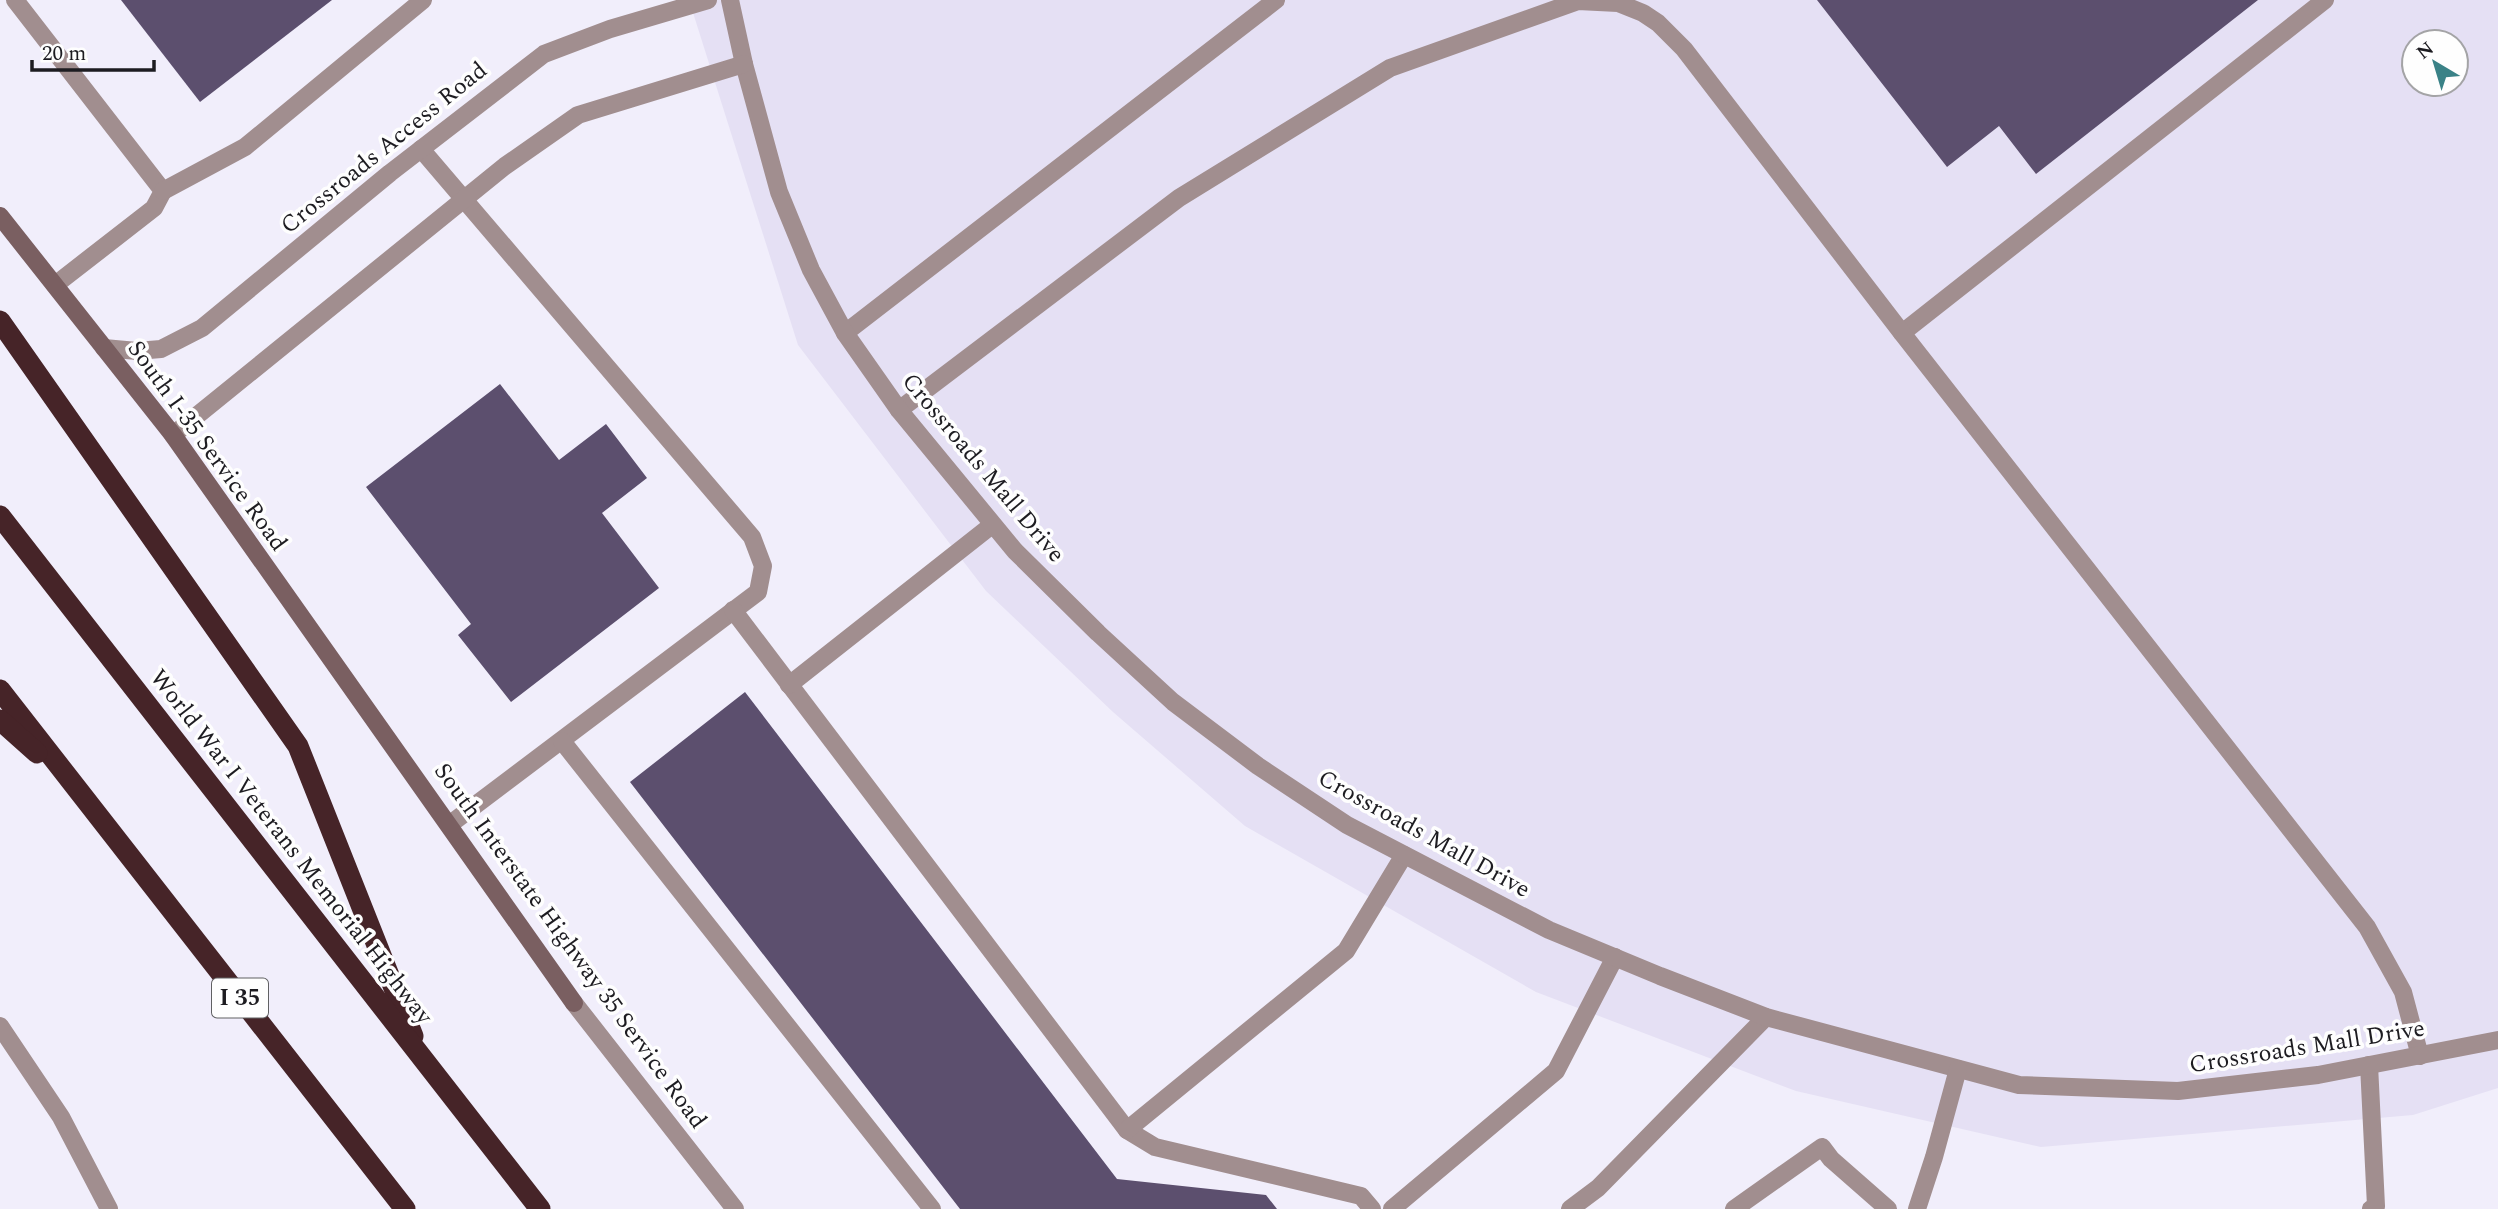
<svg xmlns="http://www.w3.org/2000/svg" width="2498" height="1209" font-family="Spectral,serif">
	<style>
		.built { fill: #e5e0f4; fill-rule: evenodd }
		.building { fill: #5c4f6e }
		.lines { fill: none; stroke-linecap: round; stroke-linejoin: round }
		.service { stroke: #a18e8f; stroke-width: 18 }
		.tertiary { stroke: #a18e8f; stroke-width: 18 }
		.secondary { stroke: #7a5f61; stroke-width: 18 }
		.motorway { stroke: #462428; stroke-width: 21 }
		.labels { text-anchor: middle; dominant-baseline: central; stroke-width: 7; stroke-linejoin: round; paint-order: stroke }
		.shield { fill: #fefefe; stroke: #606063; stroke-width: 2 }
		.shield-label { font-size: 23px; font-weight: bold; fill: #1d1c21 }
		.street-label { font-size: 24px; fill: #1d1c21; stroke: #fefefe }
	</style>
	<rect width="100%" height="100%" fill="#f1eefb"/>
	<path class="built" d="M689 0H2498V1088L2413 1115 2041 1147 1796 1091 1536 992 1245 826 1113 712 986 591 798 345ZM2414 42H2456V84H2414Z"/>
	<g class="building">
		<path d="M121 0H332L200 102Z"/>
		<path d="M1817 0H2258L2036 174 1999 126 1947 167Z"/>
		<path d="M500 384 559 460 606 424 647 478 602 513 659 588 511 702 458 635 471 624 366 487Z"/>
		<path d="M745 692 1117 1179 1266 1195 1277 1209H960L630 782Z"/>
	</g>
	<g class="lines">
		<g class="service">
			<path d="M15 0 163 191 154 208 55 285"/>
			<path d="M421 149 752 537 763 566 758 592 449 825"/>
			<path d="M163 191 245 147 423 0"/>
			<path d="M845 333 1276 0"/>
			<path d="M1902 333 2325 0"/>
			<path d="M899 410 1179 198 1390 68 1578 1 1618 3 1643 13 1658 23 1684 49 1902 333 2367 927 2403 992 2420 1056"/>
			<path d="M733 610 1127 1130 1155 1147 1361 1196 1372 1209"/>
			<path d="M789 685 992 525"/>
			<path d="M562 741 932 1209"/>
			<path d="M2369 1065 2376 1206 2371 1209"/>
			<path d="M1127 1130 1346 951 1404 855"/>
			<path d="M1392 1209 1556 1071 1615 957"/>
			<path d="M1570 1209 1598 1188 1766 1017"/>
			<path d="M1734 1209 1822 1147 1831 1159 1888 1209"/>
		</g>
		<g class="tertiary">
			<path d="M730 0 744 64 779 192 811 270 845 333 899 410 1015 551 1098 633 1173 702 1258 766 1347 825 1549 930 1660 976 1766 1017 2019 1085 2178 1091 2318 1075 2498 1040"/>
			<path d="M104 348 137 351 161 349 202 328 390 173 544 54 610 29 708 0"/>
			<path d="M173 435 505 166 578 115 744 64"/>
			<path d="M574 1003 735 1209"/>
			<path d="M0 1026 61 1117 109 1209"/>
			<path d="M1917 1209 1934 1157 1958 1069"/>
		</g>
		<path class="secondary" d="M0 216 173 435 574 1003"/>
		<g class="motorway">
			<path d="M0 321 298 746 413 1036"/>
			<path d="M0 516 540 1209"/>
			<path d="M0 690 405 1209"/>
			<path d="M0 720 37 753"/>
		</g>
	</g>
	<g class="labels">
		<rect class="shield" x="212" y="978.5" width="56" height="39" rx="5"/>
		<g class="shield-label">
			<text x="240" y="998">I 35</text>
		</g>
		<g class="street-label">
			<text transform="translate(384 148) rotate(-39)">Crossroads Access Road</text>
			<text transform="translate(207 446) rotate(54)">South I-35 Service Road</text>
			<text transform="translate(983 468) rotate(50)">Crossroads Mall Drive</text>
			<text transform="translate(1424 834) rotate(29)">Crossroads Mall Drive</text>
			<text transform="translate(291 847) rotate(52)">World War I Veterans Memorial Highway</text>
			<text transform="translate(570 946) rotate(54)">South Interstate Highway 35 Service Road</text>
			<text transform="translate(2307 1047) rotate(-9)">Crossroads Mall Drive</text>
		</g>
	</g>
	<g transform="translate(2435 63) rotate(322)"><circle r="33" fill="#fefefe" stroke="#a4a4a6" stroke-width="2"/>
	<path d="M0-5L12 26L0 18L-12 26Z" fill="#3a8287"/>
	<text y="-10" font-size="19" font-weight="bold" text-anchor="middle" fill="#1d1c21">N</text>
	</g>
	<path d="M32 60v10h122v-10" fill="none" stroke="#1d1c21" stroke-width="3.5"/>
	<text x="42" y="60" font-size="21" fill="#1d1c21" stroke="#fefefe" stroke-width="5" paint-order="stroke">20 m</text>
</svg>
